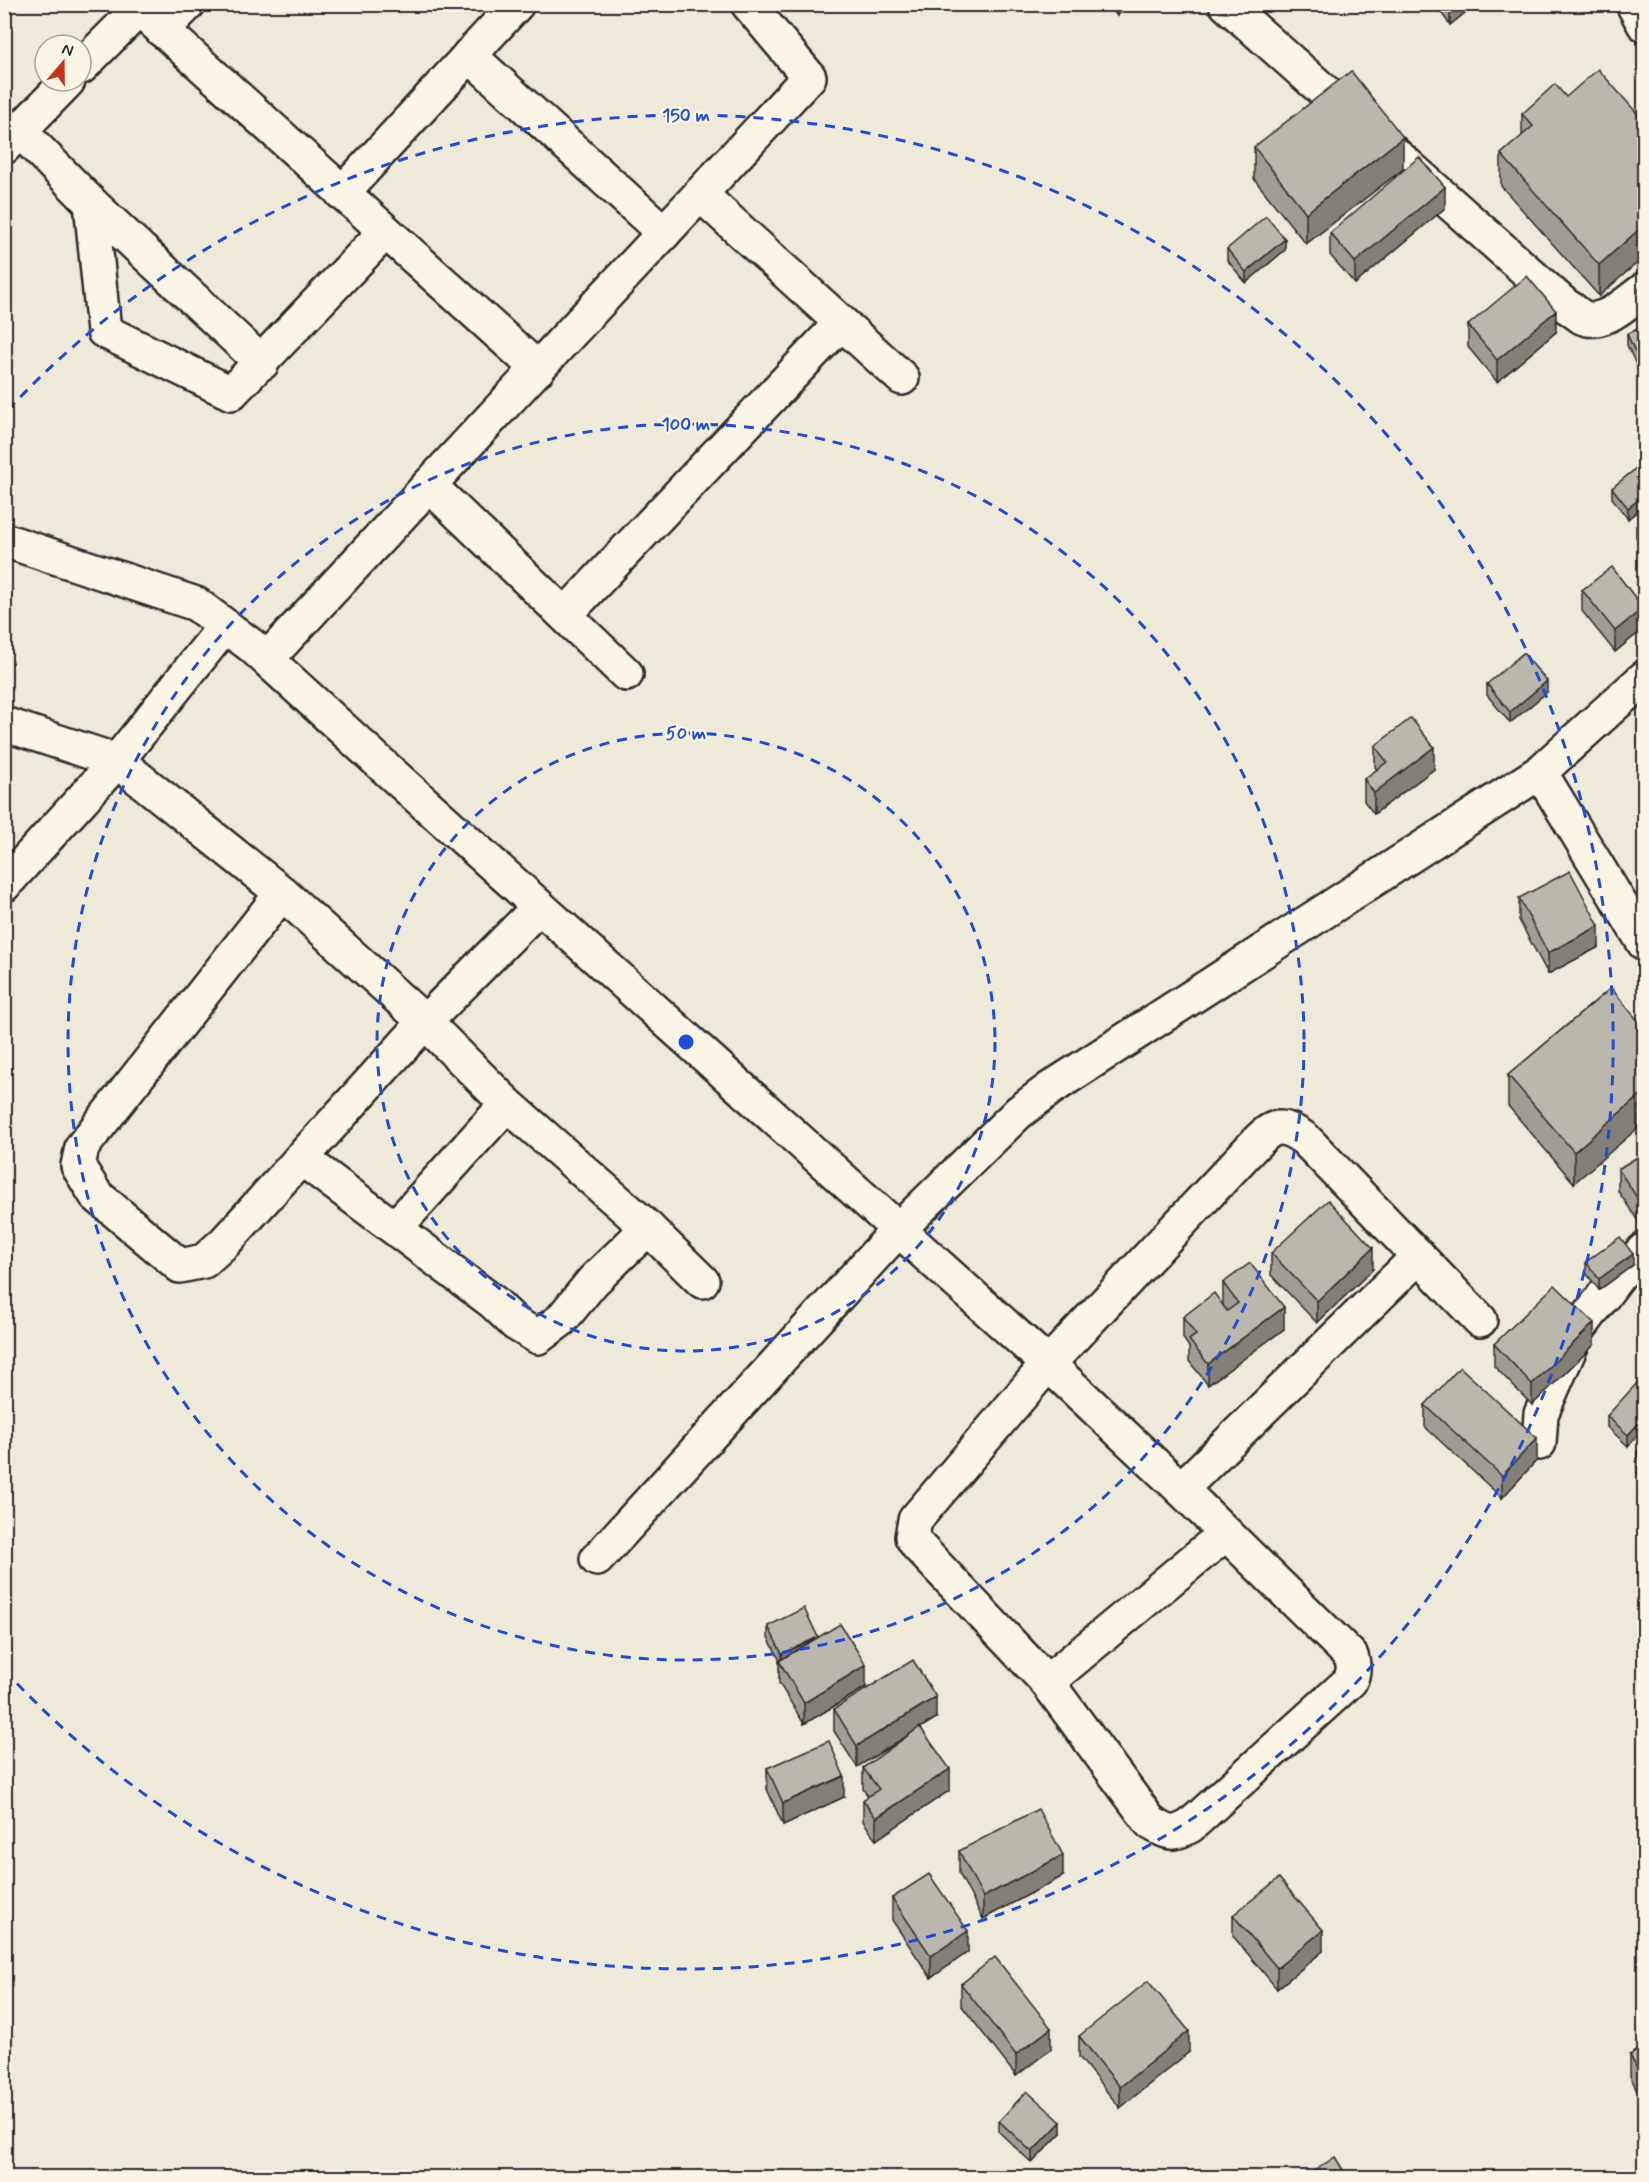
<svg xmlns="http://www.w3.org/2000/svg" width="1649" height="2182" font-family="Mynerve,sans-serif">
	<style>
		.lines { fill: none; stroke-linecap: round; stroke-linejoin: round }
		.minor-casing { stroke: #2b2b2b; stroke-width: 38 }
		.secondary-casing { stroke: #2b2b2b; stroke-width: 38 }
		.minor { stroke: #fcf5e5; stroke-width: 33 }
		.secondary { stroke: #fcf5e5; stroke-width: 33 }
		.wall { fill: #a29d94; stroke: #2b2b2b; stroke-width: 1.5 }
		.shaded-wall { fill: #848078; stroke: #2b2b2b; stroke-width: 1.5 }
		.building { fill: #bcb7ac; stroke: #2b2b2b; stroke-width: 1.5 }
		.ring { fill: none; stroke: #1d4ed8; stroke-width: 3; stroke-dasharray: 10 8 }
		.centre { fill: #1d4ed8; stroke: #fcf5e5; stroke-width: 3 }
		.ring-label { font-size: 18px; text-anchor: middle; font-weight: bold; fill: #1d4ed8; stroke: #fcf5e5; stroke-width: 4.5; stroke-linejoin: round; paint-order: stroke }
	</style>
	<rect width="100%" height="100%" fill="#efe9da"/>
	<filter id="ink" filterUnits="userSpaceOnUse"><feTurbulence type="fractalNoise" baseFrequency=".0167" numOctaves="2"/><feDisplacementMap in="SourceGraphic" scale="12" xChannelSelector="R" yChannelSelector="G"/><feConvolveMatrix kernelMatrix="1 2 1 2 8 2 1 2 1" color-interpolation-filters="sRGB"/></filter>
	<g filter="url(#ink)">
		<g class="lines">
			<g class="minor-casing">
				<g id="minor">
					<path d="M134 4 538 369"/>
					<path d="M1226 4 1566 306C1572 309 1577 314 1582 317 1603 327 1628 301 1644 290"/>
					<path d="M162 30 188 4"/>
					<path d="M469 55 664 233"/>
					<path d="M81 67 139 9"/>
					<path d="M19 130 91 203 262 363"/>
					<path d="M4 147 68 81"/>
					<path d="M342 193 517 4"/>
					<path d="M700 194 902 378"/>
					<path d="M91 203 104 331 231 393 385 232"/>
					<path d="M429 485 626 674"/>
					<path d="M4 540 196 604 252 646 391 773 1048 1364 1181 1489"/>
					<path d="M565 615 841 323"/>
					<path d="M267 659 809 77 748 4"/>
					<path d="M1644 678 1540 772 1644 943"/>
					<path d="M4 724 117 761 282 893 425 1022 507 1104 648 1228 593 1281 561 1320 538 1337 516 1324 493 1302 301 1158"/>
					<path d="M4 885 117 761 225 626"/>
					<path d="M282 893 82 1147 78 1166 96 1195 180 1266 204 1261 225 1242 425 1022 539 907"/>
					<path d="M395 1228 507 1104"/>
					<path d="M648 1228 702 1281"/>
					<path d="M1419 1256 1181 1489 1351 1656C1354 1666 1354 1672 1350 1681L1190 1826C1172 1836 1169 1833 1151 1823L1047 1682 918 1546 912 1537 915 1520 1048 1364 1251 1148C1271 1127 1278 1120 1305 1139L1480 1320"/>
					<path d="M1539 1443 1541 1414 1578 1330 1619 1275 1644 1250"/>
					<path d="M597 1559 899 1229 1019 1112 1051 1088 1540 772"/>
					<path d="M1047 1682 1225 1534"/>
				</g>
			</g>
			<g class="secondary-casing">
				<path id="secondary" d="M1633 4 1644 24"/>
			</g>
			<use href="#minor" class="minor"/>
			<use href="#secondary" class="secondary"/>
		</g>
		<g class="wall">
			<path d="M1107 4H1129L1117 16Z"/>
			<path d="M1435 4H1476L1450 25Z"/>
			<path d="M1566 97 1644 121 1599 296 1501 186V154L1522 136V114Z"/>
			<path d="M1254 147 1403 169 1306 244 1254 179Z"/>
			<path d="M1445 208 1355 284 1330 255V233Z"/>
			<path d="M1227 249 1285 250 1246 283 1227 260Z"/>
			<path d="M1644 285V318L1639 310V289Z"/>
			<path d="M1468 325 1556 332 1497 382 1468 347Z"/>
			<path d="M1644 326V382L1627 345V334Z"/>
			<path d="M1644 462 1628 519 1612 498V488Z"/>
			<path d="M1644 521V551L1636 537V526Z"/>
			<path d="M1582 590 1643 629 1615 652 1582 611Z"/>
			<path d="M1487 684 1547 692 1510 723 1487 695Z"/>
			<path d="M1375 746 1434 769 1374 814 1364 801V779L1377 770 1375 767Z"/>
			<path d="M1519 898 1599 947 1548 974 1519 920Z"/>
			<path d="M1611 988 1574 1183 1508 1106V1075Z"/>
			<path d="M1644 1153V1230L1618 1191V1169Z"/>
			<path d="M1271 1253 1373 1269 1317 1323 1271 1275Z"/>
			<path d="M1586 1262 1633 1265 1599 1290 1586 1273Z"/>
			<path d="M1223 1283 1284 1329 1208 1385 1189 1361V1347L1183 1338V1317L1223 1304Z"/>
			<path d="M1494 1344 1594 1345 1532 1405 1494 1366Z"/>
			<path d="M1644 1390 1628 1446 1607 1427V1416Z"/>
			<path d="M1425 1405 1537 1460 1502 1498 1425 1427Z"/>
			<path d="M1644 1442V1479L1637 1473V1452Z"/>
			<path d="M768 1626 818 1638 866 1687 804 1724 779 1683V1661H780L768 1637Z"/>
			<path d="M834 1709 936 1718 920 1728 950 1790 876 1840 863 1821V1800L868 1796 863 1789V1768L916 1731 857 1767 834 1731Z"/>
			<path d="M767 1768 844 1797 783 1825 767 1789Z"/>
			<path d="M959 1851 1063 1876 983 1919 959 1873Z"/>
			<path d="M892 1898 968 1952 931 1978 892 1920Z"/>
			<path d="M1233 1915 1323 1951 1277 1989 1233 1936Z"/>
			<path d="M961 1984 1051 2049 1016 2076 961 2005Z"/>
			<path d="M1079 2036 1189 2052 1120 2108 1079 2057Z"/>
			<path d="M1644 2047V2104L1630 2076V2055Z"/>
			<path d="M999 2121 1061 2133 1032 2163 999 2132Z"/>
		</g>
		<g class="shaded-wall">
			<path d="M1117 4H1129L1117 16Z"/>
			<path d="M1450 4H1476L1450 25Z"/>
			<path d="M1403 137V169L1306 244V213Z"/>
			<path d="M1445 187V208L1355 284V262Z"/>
			<path d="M1644 225V257L1599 296V265Z"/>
			<path d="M1285 239V250L1246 283V272Z"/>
			<path d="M1556 311V332L1497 382V360Z"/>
			<path d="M1644 495V506L1628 519V508Z"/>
			<path d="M1643 608V629L1615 652V631Z"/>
			<path d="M1547 681V692L1510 723V712Z"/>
			<path d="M1434 747V769L1374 814V793Z"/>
			<path d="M1599 926V947L1548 974V953Z"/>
			<path d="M1644 1092V1123L1574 1183V1152Z"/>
			<path d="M1373 1248V1269L1317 1323V1301Z"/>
			<path d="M1633 1254V1265L1599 1290V1279Z"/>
			<path d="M1284 1307V1329L1208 1385V1364Z"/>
			<path d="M1594 1323V1345L1532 1405V1384Z"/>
			<path d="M1644 1417V1428L1628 1446V1435Z"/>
			<path d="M1537 1438V1460L1502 1498V1476Z"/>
			<path d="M818 1637V1648L782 1665V1654Z"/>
			<path d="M866 1665V1687L804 1724V1703Z"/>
			<path d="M936 1697V1718L857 1767V1746Z"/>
			<path d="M950 1769V1790L876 1840V1818Z"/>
			<path d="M844 1776V1797L783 1825V1803Z"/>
			<path d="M1063 1855V1876L983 1919V1897Z"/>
			<path d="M1323 1930V1951L1277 1989V1968Z"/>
			<path d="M968 1931V1952L931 1978V1956Z"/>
			<path d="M1051 2028V2049L1016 2076V2055Z"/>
			<path d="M1189 2031V2052L1120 2108V2087Z"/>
			<path d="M1061 2122V2133L1032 2163V2152Z"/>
		</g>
		<g class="building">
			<path d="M1598 69 1644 121V225L1599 265 1501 154 1533 126 1522 114 1555 84 1566 97Z"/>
			<path d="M1351 71 1403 137 1306 213 1254 147Z"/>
			<path d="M1419 157 1445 187 1355 262 1330 233Z"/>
			<path d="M1266 216 1285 239 1246 272 1227 249Z"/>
			<path d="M1527 276 1556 311 1497 360 1468 325Z"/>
			<path d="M1644 285V296L1639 289Z"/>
			<path d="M1644 326V371L1627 334Z"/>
			<path d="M1644 462V495L1628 508 1612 488Z"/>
			<path d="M1644 521V540L1636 526Z"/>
			<path d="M1612 567 1643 608 1615 631 1582 590Z"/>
			<path d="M1523 653 1547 681 1510 712 1487 684Z"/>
			<path d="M1411 718 1434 747 1374 793 1364 779 1387 762 1375 746Z"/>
			<path d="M1570 871 1599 926 1548 953 1519 898Z"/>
			<path d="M1611 988 1644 1028V1092L1574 1152 1508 1075Z"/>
			<path d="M1644 1153V1208L1618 1169Z"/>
			<path d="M1328 1200 1373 1248 1317 1301 1271 1253Z"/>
			<path d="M1620 1237 1633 1254 1599 1279 1586 1262Z"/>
			<path d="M1250 1263 1284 1307 1208 1364 1189 1340 1196 1335 1183 1317 1214 1293 1227 1311 1238 1303 1223 1283Z"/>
			<path d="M1555 1285 1594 1323 1532 1384 1494 1344Z"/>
			<path d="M1460 1367 1537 1438 1502 1476 1425 1405Z"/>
			<path d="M1637 1383 1644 1390V1417L1628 1435 1607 1416Z"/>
			<path d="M1644 1442V1458L1637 1452Z"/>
			<path d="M804 1608 818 1637 782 1654 768 1626Z"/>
			<path d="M840 1624 866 1665 804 1703 779 1661Z"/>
			<path d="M913 1660 936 1697 857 1746 834 1709Z"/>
			<path d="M920 1727 950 1769 876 1818 863 1800 879 1789 863 1768Z"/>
			<path d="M829 1741 844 1776 783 1803 767 1768Z"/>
			<path d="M1038 1809 1063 1855 983 1897 959 1851Z"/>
			<path d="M929 1874 968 1931 931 1956 892 1898Z"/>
			<path d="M1279 1878 1323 1930 1277 1968 1233 1915Z"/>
			<path d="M995 1957 1051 2028 1016 2055 961 1984Z"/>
			<path d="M1148 1981 1189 2031 1120 2087 1079 2036Z"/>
			<path d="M1644 2047V2082L1630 2055Z"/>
			<path d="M1027 2091 1061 2122 1032 2152 999 2121Z"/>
			<path d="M1335 2157 1348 2178H1304Z"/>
		</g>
	</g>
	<g class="ring">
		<circle cx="686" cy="1042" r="309"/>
		<circle cx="686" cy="1042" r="618"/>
		<path d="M8 410A927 927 0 1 1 8 1674"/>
	</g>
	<circle cx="686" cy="1042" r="9" class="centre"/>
	<g class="ring-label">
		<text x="686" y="121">150 m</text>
		<text x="686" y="430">100 m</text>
		<text x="686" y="739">50 m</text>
	</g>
	<rect width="1649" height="2182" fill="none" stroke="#fcf5e5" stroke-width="24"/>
	<rect x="12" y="12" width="1625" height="2158" fill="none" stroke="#2b2b2b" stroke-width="2" filter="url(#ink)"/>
	<g transform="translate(63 63) rotate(20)"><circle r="28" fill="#fcf5e5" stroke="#a8a49b" stroke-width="1.5"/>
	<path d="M0-4.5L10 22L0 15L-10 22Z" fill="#c8321e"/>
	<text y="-9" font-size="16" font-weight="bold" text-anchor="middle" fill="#2b2b2b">N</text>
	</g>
</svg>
